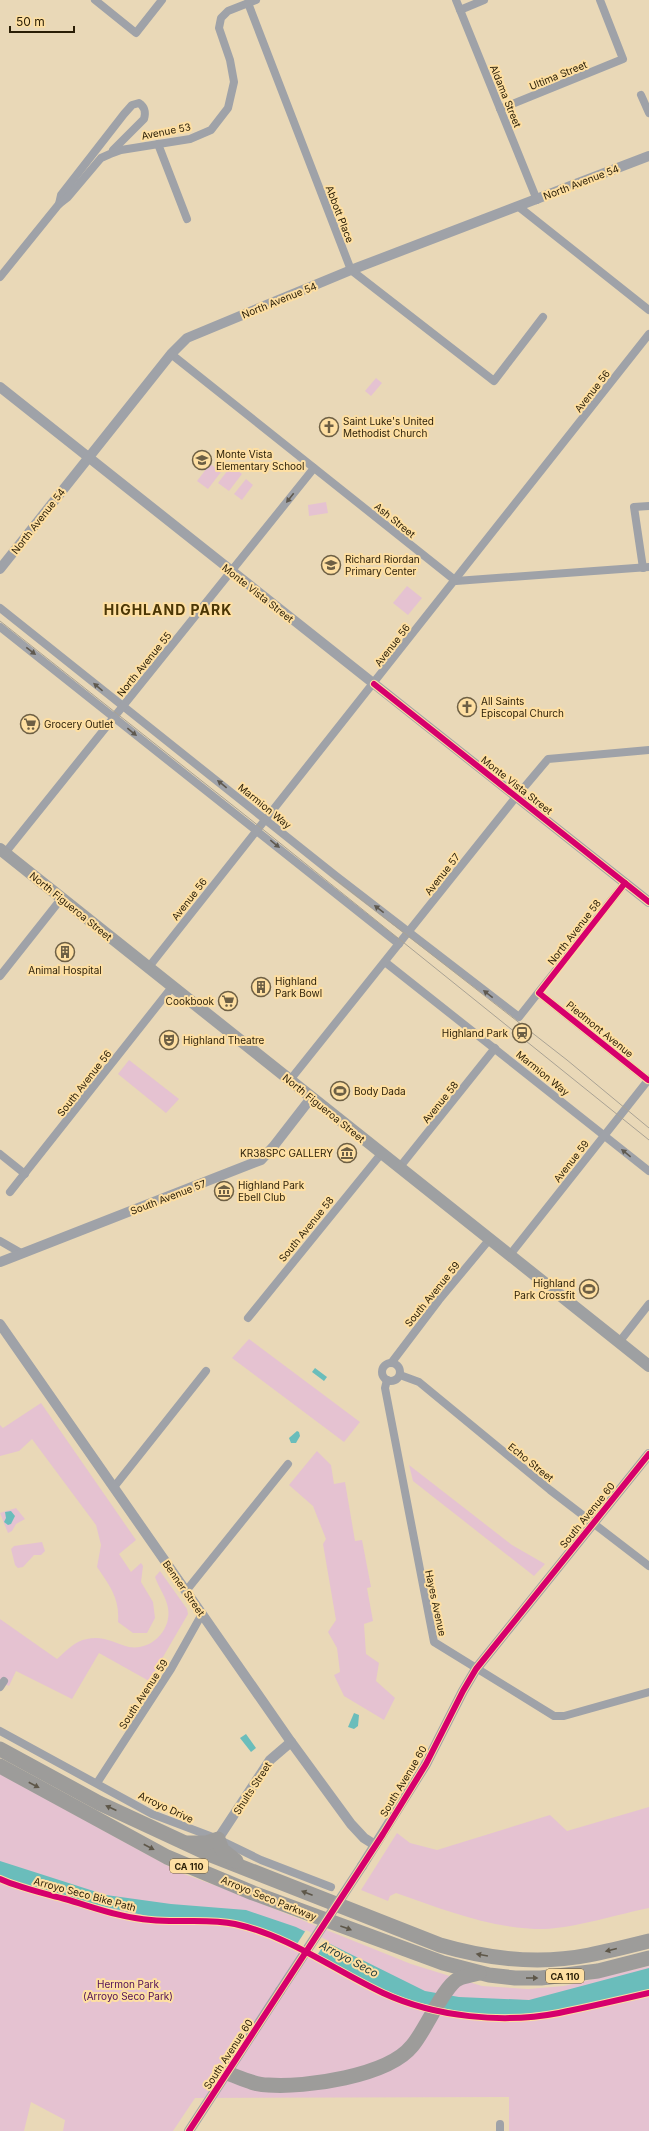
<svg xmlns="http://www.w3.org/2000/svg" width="649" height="2131" font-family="Inter,sans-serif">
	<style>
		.green { fill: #e5c2d1 }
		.water { fill: #6abdbb }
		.pier { fill: #e9d8b7 }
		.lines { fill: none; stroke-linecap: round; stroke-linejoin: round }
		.minor { stroke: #9fa2a8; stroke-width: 8 }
		.tertiary { stroke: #9fa2a8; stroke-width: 10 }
		.secondary { stroke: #9ea0a2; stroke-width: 12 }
		.motorway { stroke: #9d9c9a; stroke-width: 15 }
		.tram { stroke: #a9a294; stroke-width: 1 }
		.tertiary-bridge { stroke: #9fa2a8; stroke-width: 10 }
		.cycleway-casing { stroke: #fedfa2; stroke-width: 8 }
		.cycleway { stroke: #d6006c; stroke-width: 6 }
		.oneway { fill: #5f594f }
		.oneway2 { fill: #5e5749 }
		.labels { text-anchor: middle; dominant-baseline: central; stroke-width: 4; stroke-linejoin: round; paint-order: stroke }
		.shield { fill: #fedfa2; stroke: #6a5835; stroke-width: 1 }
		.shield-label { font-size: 9px; font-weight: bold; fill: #2a1e06 }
		.street-label { font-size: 10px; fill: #2a1e06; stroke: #fedfa2 }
		.poi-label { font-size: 10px; fill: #2a1e06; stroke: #fedfa2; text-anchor: start }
		.park-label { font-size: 10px; fill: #4f0d56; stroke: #fedfa2 }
		.water-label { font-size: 11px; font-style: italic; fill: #1b3638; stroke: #fedfa2 }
		.district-label { font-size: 14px; font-weight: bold; letter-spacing: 1px; fill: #4b3605; stroke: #fedfa2 }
	</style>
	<rect width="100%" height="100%" fill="#e9d8b7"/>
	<g class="green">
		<path d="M376 378 382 383 371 396 365 391Z"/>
		<path d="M210 464 221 472 208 489 197 481Z"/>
		<path d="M231 466 242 474 229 491 218 483Z"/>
		<path d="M246 479 253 485 242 500 234 494Z"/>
		<path d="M326 502 328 513 309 516 308 505Z"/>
		<path d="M407 586 422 598 408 615 393 603Z"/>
		<path d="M129 1060 179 1099 166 1113 118 1074Z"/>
		<path d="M249 1339 360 1422 344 1442 232 1358Z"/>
		<path d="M41 1403 136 1540 119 1554 131 1572 141 1563 143 1566 141 1582 153 1602 155 1618 147 1633H133L118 1622C120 1599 110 1586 97 1567L101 1545 96 1525 32 1439 19 1451 0 1456V1425L3 1428Z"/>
		<path d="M317 1451 331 1465 334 1484 345 1482 355 1541 362 1540 371 1587 367 1588 373 1621 364 1624 366 1654 379 1663 376 1681 395 1698 384 1720 344 1696 334 1675 340 1672 337 1648 328 1632 336 1620 323 1544 326 1539 313 1506 289 1485Z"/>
		<path d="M409 1465 512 1545 545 1564 534 1576 413 1481Z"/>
		<path d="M16 1508 25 1519 16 1524 12 1531 8 1533 0 1513Z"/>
		<path d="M42 1542 45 1551 41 1555H34L23 1567 18 1568 15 1565 11 1549 14 1546Z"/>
		<path d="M160 1571 187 1609 188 1614 149 1681 99 1653 72 1699 16 1671 9 1686 0 1682V1619L57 1659C66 1651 75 1641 87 1639 103 1635 114 1643 129 1647 151 1651 172 1630 168 1608 166 1597 159 1588 155 1577Z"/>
		<path d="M0 1774 181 1873 225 1889 411 1964 482 1986 528 1989 564 1986 649 1966V2131H509V2097L195 2098 173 2131H63L65 2120 31 2102 24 2131H0Z"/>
		<path d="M649 1807V1908C619 1914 574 1928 544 1929 491 1929 445 1910 396 1893L390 1896 388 1901 361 1890 397 1833 410 1843 437 1850 550 1815 567 1831Z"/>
	</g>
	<g class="water">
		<path d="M315 1368 327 1377 324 1381 312 1372Z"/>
		<path d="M297 1431 299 1432 300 1436 296 1443H291L289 1438Z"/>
		<path d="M11 1511 15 1516 11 1524 8 1525 4 1522 6 1518 5 1512Z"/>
		<path d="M354 1713 359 1715 358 1726 354 1729 348 1727Z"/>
		<path d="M246 1734 256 1748 251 1752 240 1738Z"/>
		<path d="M0 1861 106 1895 171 1904 246 1910 296 1927 425 1991 459 1997 529 2000 649 1968V1991L566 2009 515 2015 480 2014 456 2011 411 2001 363 1981 271 1932 242 1923 202 1919 157 1918 97 1905 18 1884 0 1876Z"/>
	</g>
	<path class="pier" d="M306 1930 327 1940 316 1957 295 1947Z"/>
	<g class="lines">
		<g class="minor">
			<path d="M95 0 136 33 162 0"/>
			<path d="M456 0 537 200"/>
			<path d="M248 3 351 270 494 381 543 317"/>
			<path d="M460 10 484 0"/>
			<path d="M641 95 649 113"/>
			<path d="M500 109 623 59 600 0"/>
			<path d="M158 144 187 219"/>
			<path d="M59 204 61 195 124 114 132 105 139 103C145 107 146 112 144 119L113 150"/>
			<path d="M519 207 649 310"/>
			<path d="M0 277 59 204 68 197 101 158 110 154 121 150 190 139 211 130 228 108 234 82 230 60 219 28 221 18 228 11 256 0"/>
			<path d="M171 354 456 581 649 567"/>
			<path d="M643 568 634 507 649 506"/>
			<path d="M0 608 336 876 519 1017 625 883"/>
			<path d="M0 627 399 944"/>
			<path d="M5 853 314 468"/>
			<path d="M385 962 649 1171"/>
			<path d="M148 968 649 334"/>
			<path d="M0 976 61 899"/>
			<path d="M539 993 649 1081"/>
			<path d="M290 1080 516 797 548 759 649 750"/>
			<path d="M0 1154 25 1174"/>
			<path d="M399 1168 495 1048"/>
			<path d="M10 1192 172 987"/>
			<path d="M0 1241 21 1253"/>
			<path d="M509 1256 649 1079"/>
			<path d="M248 1318 381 1154"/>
			<path d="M620 1341 649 1304"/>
			<path d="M392 1362 439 1300 489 1240"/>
			<circle cx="391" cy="1372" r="9"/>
			<path d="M400 1375 419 1382 550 1490 649 1566"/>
			<path d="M387 1380 385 1388 434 1642 554 1716H564L649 1692"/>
			<path d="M114 1487 206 1371"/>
			<path d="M186 1591 288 1464"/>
			<path d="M0 1687 4 1681"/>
			<path d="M0 1731 152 1814 218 1839 261 1860 331 1887"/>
			<path d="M97 1783 171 1669 202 1614"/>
			<path d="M500 2131V2124"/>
		</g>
		<g class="tertiary">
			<path d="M0 387 649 902"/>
			<path d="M0 569 171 354 187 338 351 270 649 156"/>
			<path d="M0 1262 261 1160 273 1147 311 1098"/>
			<path d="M0 1324 291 1742 351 1824 364 1838 375 1845"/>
			<path d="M218 1839 270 1760 291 1742"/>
			<path d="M362 1866 426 1764 463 1691 476 1669 649 1454"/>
			<path d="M189 2131 280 1991"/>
		</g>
		<path class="secondary" d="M0 849 649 1366"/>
		<g class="motorway">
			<path d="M0 1749 99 1803 211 1855 440 1945C488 1959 539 1965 589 1955 609 1951 629 1946 649 1941"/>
			<path d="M0 1766 167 1857 253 1893 443 1963 489 1975 515 1978H541L598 1971 649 1958"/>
			<path d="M188 1843H206L218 1839 222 1850 236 1861"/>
			<path d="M227 2073C241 2078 254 2085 268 2085 305 2088 388 2076 412 2046 426 2030 443 1987 458 1979 464 1976 473 1975 479 1973"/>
		</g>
		<g class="tram">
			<path d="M0 621 260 827 649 1140"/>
			<path d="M331 876 567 1060 649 1128"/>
		</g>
		<path class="tertiary-bridge" d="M280 1991 362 1866"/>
		<g class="cycleway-casing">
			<g id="cycleway">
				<path d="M374 684 649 902"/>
				<path d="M625 883 539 993 648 1080"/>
				<path d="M0 1879C20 1888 43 1893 65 1899 93 1907 121 1918 151 1920 179 1923 208 1918 235 1924 289 1936 334 1970 383 1993 435 2017 503 2024 559 2013 589 2007 619 2000 649 1993"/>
				<path d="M189 2131 383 1834 426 1764 463 1691 476 1669 649 1454"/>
			</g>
		</g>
		<use href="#cycleway" class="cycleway"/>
	</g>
	<defs><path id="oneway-solid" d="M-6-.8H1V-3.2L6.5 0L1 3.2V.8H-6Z"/></defs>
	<g class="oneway">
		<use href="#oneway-solid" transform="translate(290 498) rotate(128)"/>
		<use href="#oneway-solid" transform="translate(31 651) rotate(38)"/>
		<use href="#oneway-solid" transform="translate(98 687) rotate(-140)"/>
		<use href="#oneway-solid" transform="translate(132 732) rotate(39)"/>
		<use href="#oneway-solid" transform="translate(222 784) rotate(-141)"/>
		<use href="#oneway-solid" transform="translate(275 844) rotate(39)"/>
		<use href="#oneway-solid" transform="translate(379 909) rotate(-142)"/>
		<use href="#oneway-solid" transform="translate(488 994) rotate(-142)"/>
		<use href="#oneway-solid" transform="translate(626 1153) rotate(-141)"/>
	</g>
	<g class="oneway2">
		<use href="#oneway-solid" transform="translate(34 1785) rotate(28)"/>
		<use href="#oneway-solid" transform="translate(111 1808) rotate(-155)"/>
		<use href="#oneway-solid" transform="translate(149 1847) rotate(28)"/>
		<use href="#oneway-solid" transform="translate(307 1893) rotate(-159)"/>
		<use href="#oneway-solid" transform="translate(346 1928) rotate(20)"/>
		<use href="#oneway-solid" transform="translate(611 1950) rotate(166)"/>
		<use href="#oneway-solid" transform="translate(482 1955) rotate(-170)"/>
		<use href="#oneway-solid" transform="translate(532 1978)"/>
	</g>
	<defs>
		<g id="church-ring" transform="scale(1)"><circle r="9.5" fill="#fedfa2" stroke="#6d5f44" stroke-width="1.5"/><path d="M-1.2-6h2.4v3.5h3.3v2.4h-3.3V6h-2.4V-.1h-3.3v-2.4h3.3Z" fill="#6d5f44"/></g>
		<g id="school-ring" transform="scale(1)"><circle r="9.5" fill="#fedfa2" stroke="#6d5f44" stroke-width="1.5"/><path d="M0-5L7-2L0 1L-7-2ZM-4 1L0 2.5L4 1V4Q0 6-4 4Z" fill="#6d5f44"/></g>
		<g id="supermarket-ring" transform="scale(1)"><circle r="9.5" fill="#fedfa2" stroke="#6d5f44" stroke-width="1.5"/><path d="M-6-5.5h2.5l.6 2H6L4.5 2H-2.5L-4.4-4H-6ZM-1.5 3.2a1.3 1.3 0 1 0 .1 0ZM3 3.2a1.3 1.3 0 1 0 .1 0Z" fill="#6d5f44"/></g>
		<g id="building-ring" transform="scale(1)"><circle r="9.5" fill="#fedfa2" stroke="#6d5f44" stroke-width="1.5"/><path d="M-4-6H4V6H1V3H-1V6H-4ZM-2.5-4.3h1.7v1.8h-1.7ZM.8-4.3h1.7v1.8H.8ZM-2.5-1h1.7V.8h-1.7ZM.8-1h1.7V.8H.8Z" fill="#6d5f44"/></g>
		<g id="station-ring" transform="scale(1)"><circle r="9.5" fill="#fedfa2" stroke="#6d5f44" stroke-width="1.5"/><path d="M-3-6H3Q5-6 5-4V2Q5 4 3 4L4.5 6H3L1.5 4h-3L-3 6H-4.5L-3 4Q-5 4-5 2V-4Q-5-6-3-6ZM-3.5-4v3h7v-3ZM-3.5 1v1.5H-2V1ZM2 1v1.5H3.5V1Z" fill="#6d5f44"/></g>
		<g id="theatre-ring" transform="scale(1)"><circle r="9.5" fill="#fedfa2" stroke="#6d5f44" stroke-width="1.5"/><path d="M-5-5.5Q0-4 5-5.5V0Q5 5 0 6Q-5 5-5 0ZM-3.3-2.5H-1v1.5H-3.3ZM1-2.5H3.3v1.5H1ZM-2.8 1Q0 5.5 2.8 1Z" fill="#6d5f44"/></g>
		<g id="stadium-ring" transform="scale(1)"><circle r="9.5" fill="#fedfa2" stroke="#6d5f44" stroke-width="1.5"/><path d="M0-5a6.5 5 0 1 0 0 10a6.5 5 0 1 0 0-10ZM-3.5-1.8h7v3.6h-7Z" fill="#6d5f44"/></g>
		<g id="museum-ring" transform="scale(1)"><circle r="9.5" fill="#fedfa2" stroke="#6d5f44" stroke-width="1.5"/><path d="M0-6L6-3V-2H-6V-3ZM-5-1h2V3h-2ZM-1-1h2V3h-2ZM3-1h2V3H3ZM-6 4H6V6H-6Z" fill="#6d5f44"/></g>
	</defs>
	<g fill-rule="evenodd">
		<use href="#church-ring" x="329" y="427"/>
		<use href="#school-ring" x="202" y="460"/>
		<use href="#school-ring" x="331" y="565"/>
		<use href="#church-ring" x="467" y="707"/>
		<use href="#supermarket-ring" x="30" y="724"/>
		<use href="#building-ring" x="65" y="952"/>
		<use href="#building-ring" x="261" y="987"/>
		<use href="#supermarket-ring" x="228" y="1001"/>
		<use href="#station-ring" x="522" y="1033"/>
		<use href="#theatre-ring" x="169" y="1040"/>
		<use href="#stadium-ring" x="340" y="1091"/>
		<use href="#museum-ring" x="347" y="1153"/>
		<use href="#museum-ring" x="224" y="1191"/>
		<use href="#stadium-ring" x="589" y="1289"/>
	</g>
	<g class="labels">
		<g class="shield">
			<rect x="170" y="1859" width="38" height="14" rx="3"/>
			<rect x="546" y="1969" width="38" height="14" rx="3"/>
		</g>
		<g class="shield-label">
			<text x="189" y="1866">CA 110</text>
			<text x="565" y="1976">CA 110</text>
		</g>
		<g class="street-label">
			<text transform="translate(558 75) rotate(-22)">Ultima Street</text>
			<text transform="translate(506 96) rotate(68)">Aldama Street</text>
			<text transform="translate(166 131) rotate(-11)">Avenue 53</text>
			<text transform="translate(581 182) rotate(-21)">North Avenue 54</text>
			<text transform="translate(340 214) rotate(69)">Abbott Place</text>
			<text transform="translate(279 300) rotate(-22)">North Avenue 54</text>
			<text transform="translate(592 391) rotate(-52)">Avenue 56</text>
			<text transform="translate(395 520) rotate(39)">Ash Street</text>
			<text transform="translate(38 521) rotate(-52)">North Avenue 54</text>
			<text transform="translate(258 593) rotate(38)">Monte Vista Street</text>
			<text transform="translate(392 645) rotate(-52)">Avenue 56</text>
			<text transform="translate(144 664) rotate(-51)">North Avenue 55</text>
			<text transform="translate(517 785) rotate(38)">Monte Vista Street</text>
			<text transform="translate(265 806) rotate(39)">Marmion Way</text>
			<text transform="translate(442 874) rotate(-52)">Avenue 57</text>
			<text transform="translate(189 899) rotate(-52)">Avenue 56</text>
			<text transform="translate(71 906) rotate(39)">North Figueroa Street</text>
			<text transform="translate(574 932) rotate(-52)">North Avenue 58</text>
			<text transform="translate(600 1029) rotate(39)">Piedmont Avenue</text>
			<text transform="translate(543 1073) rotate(39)">Marmion Way</text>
			<text transform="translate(84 1083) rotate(-52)">South Avenue 56</text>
			<text transform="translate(440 1102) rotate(-51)">Avenue 58</text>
			<text transform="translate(324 1108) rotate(39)">North Figueroa Street</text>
			<text transform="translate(571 1161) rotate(-52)">Avenue 59</text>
			<text transform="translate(168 1197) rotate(-21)">South Avenue 57</text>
			<text transform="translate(306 1229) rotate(-51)">South Avenue 58</text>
			<text transform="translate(432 1294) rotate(-51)">South Avenue 59</text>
			<text transform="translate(531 1462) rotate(39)">Echo Street</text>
			<text transform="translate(587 1515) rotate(-51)">South Avenue 60</text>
			<text transform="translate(184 1588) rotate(55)">Benner Street</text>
			<text transform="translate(436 1603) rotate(78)">Hayes Avenue</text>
			<text transform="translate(143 1694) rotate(-57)">South Avenue 59</text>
			<text transform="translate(403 1781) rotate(-59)">South Avenue 60</text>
			<text transform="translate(252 1788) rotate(-57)">Shults Street</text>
			<text transform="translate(166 1807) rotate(25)">Arroyo Drive</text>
			<text transform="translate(85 1894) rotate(15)">Arroyo Seco Bike Path</text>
			<text transform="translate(269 1898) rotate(22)">Arroyo Seco Parkway</text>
			<text transform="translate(228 2054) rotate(-57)">South Avenue 60</text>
		</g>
		<g class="poi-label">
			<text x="343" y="421">Saint Luke's United<tspan x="343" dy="12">Methodist Church</tspan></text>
			<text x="216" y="454">Monte Vista<tspan x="216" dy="12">Elementary School</tspan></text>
			<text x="345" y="559">Richard Riordan<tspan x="345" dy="12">Primary Center</tspan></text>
			<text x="481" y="701">All Saints<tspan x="481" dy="12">Episcopal Church</tspan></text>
			<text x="44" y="724">Grocery Outlet</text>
			<text x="65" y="970" text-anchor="middle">Animal Hospital</text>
			<text x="275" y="981">Highland<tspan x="275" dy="12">Park Bowl</tspan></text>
			<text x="214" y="1001" text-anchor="end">Cookbook</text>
			<text x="508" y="1033" text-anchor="end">Highland Park</text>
			<text x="183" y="1040">Highland Theatre</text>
			<text x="354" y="1091">Body Dada</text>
			<text x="333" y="1153" text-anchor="end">KR38SPC GALLERY</text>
			<text x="238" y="1185">Highland Park<tspan x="238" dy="12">Ebell Club</tspan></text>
			<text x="575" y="1283" text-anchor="end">Highland<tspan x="575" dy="12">Park Crossfit</tspan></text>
		</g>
		<g class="park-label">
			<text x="128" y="1984">Hermon Park<tspan x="128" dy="12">(Arroyo Seco Park)</tspan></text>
		</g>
		<g class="water-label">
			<text transform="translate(349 1959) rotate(28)">Arroyo Seco</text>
		</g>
		<g class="district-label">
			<text x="168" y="609">HIGHLAND PARK</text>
		</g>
	</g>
	<path d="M10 26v6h64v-6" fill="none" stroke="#2a1e06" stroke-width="2"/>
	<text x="16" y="26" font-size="12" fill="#2a1e06" stroke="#fedfa2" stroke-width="3" paint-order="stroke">50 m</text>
</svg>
